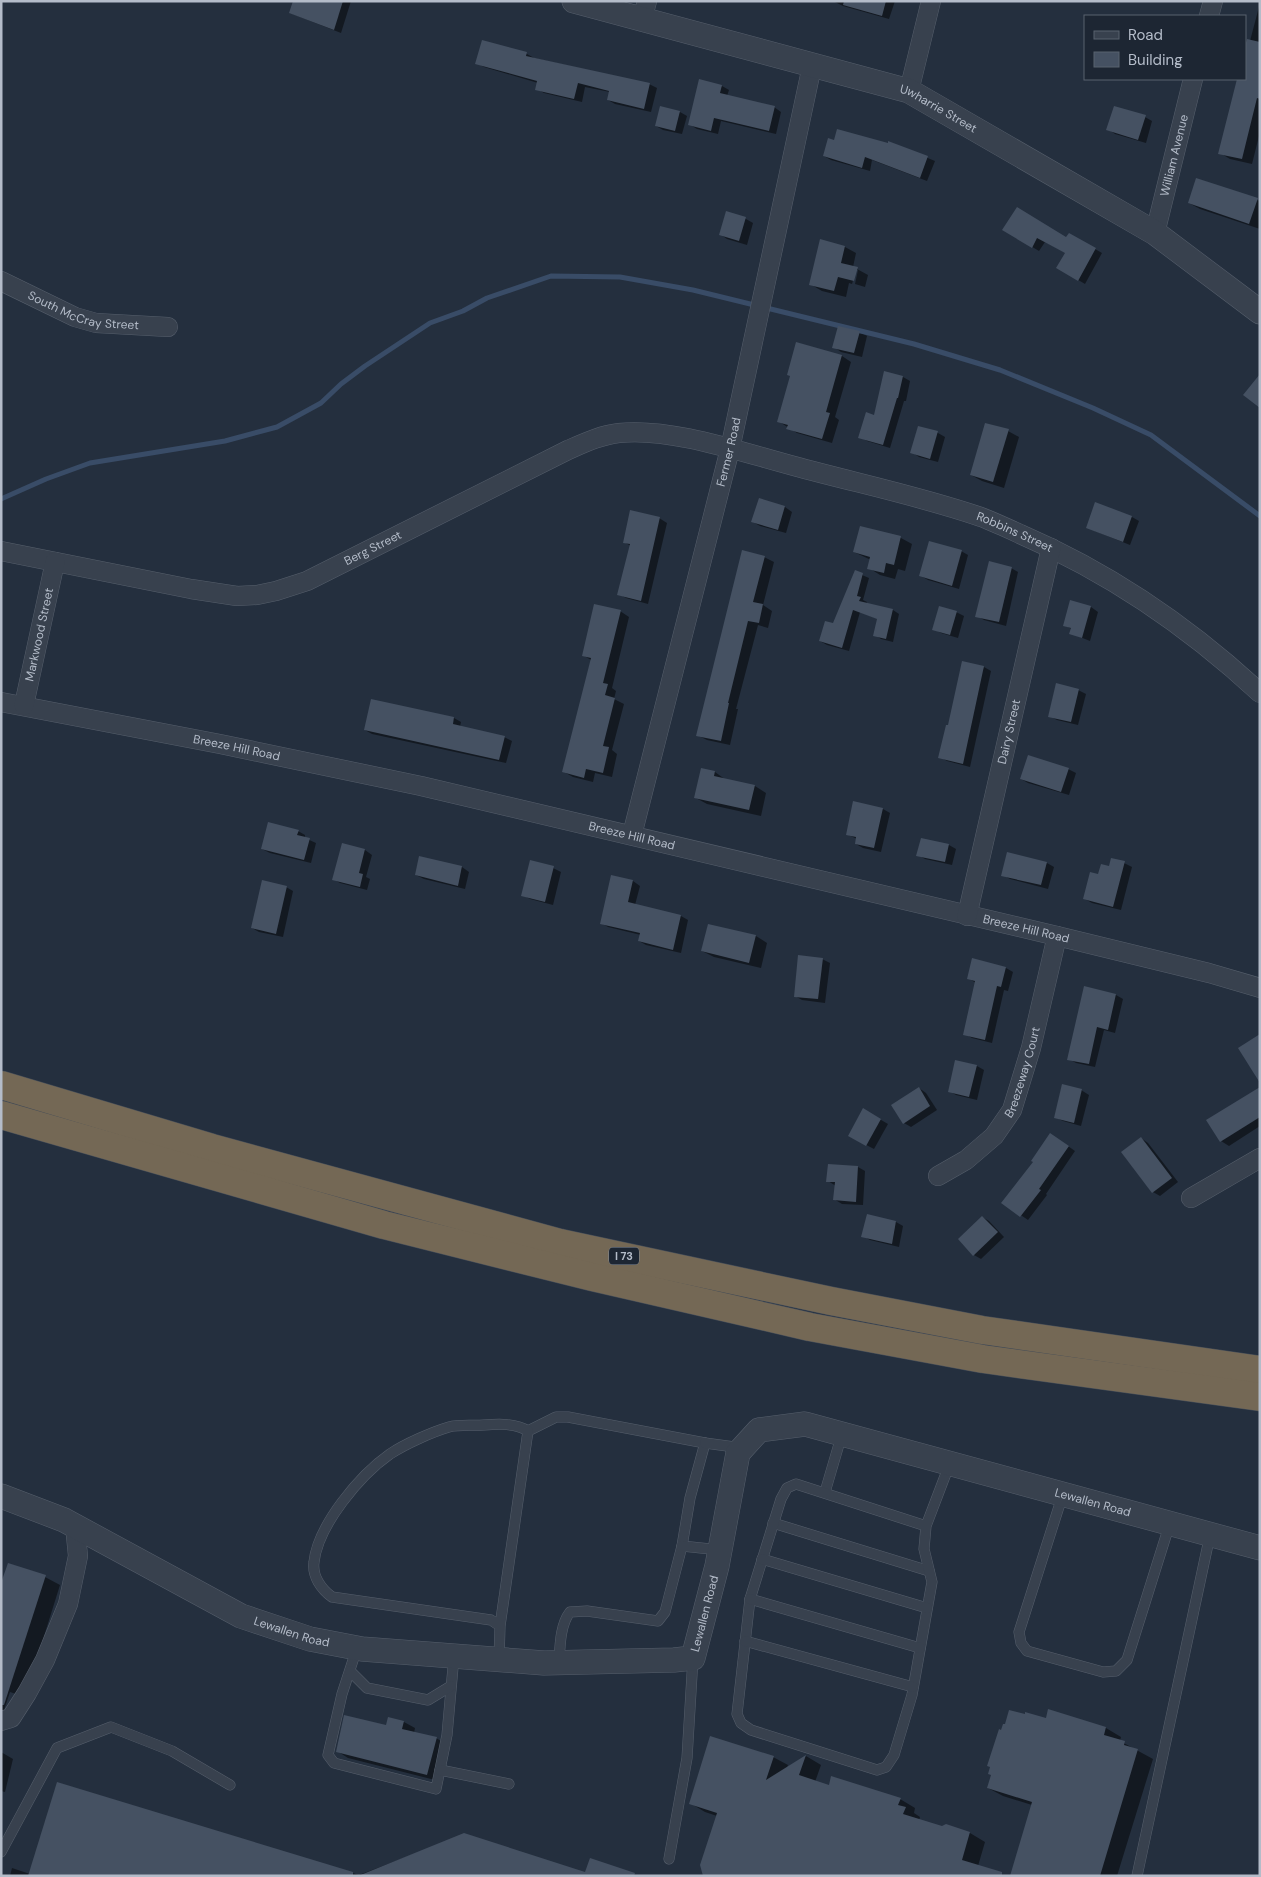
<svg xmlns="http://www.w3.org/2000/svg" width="1261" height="1877" font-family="'DM Sans',sans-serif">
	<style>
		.shadow { fill: #0007 }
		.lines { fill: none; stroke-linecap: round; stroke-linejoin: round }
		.stream { stroke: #394c67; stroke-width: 5 }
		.building { fill: #455162 }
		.service-casing { stroke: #565f6c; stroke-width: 11 }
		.minor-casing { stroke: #565f6c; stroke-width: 20 }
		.tertiary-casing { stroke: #565f6c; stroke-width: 25 }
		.motorway-casing { stroke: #434c59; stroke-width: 29 }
		.service { stroke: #38414e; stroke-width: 10 }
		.minor { stroke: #38414e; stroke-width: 19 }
		.tertiary { stroke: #38414e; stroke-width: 24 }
		.motorway { stroke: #746855; stroke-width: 28 }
		.labels { text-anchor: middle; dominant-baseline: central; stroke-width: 4; stroke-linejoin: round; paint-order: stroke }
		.shield { fill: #1d2633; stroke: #878f9c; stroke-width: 1 }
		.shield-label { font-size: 11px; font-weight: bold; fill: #b4bcc9 }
		.street-label { font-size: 12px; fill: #b4bcc9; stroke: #1d2633 }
	</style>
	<rect width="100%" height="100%" fill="#242f3e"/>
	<g class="shadow">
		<path d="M320 1H351L341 33 290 13Z"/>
		<path d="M895 1 889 19 843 6 835 2Z"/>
		<path d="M1260 3V132L1252 164 1230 159 1220 153 1238 79H1245V51L1247 40 1250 41Z"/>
		<path d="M483 41 527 54 534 58 649 84 657 88 651 112 615 104 608 100 610 92 585 87 582 102 544 93 537 89 538 83 484 67 477 63Z"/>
		<path d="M722 86 729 90 727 96 774 107 781 112 776 134 721 121 718 134 697 129 689 124Z"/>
		<path d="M680 112 687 116 682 134 663 130 656 126Z"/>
		<path d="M1145 117 1152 121 1146 143 1115 134 1108 129Z"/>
		<path d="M889 142 935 161 927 181 872 160 870 171 831 160 824 156 888 144Z"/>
		<path d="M1257 200 1260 201V229L1200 209 1189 203Z"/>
		<path d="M726 213 746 219 753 223 747 245 727 239 720 234Z"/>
		<path d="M1004 230 1067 238 1069 234 1102 253 1085 284 1058 268 1066 253 1045 242 1039 251Z"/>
		<path d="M821 241 845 247 856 253 853 267 857 269 868 275 865 287 855 284 858 270H856L852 284 849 283 846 297 822 291 810 284Z"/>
		<path d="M860 332 867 336 862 357 841 352 834 347Z"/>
		<path d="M797 343 842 356 851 362 835 417 839 420 832 443 797 433 778 421 791 376Z"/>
		<path d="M885 372 903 377 910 381 906 401H904L890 448 867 441 860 437 875 416Z"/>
		<path d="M919 427 938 433 945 437 938 462 919 457 912 452Z"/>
		<path d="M1008 431 1019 437 1004 488 982 481 971 475Z"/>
		<path d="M759 500 785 507 792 512 786 533 760 526 753 522Z"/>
		<path d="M1132 517 1139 521 1130 545 1095 531Z"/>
		<path d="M659 518 667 523 648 604 626 598 619 594 631 546 624 542Z"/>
		<path d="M861 527 901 538 912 544 905 571 898 569 895 579 880 575 869 568 871 560 854 552Z"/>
		<path d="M961 551 968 555 959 589 928 580 921 576Z"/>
		<path d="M764 557 774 562 763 605 772 611 768 628 758 625 736 709H738L730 745 707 740 697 735Z"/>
		<path d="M1011 568 1018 572 1006 626 984 620 977 616Z"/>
		<path d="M855 572 869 578 863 600 867 602 866 604 893 610 899 614 893 642 881 639 875 635 878 619 860 612 849 651 827 645 820 641 834 625Z"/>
		<path d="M1071 602 1091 607 1098 612 1090 641 1070 633 1072 629 1064 625Z"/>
		<path d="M620 611 629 617 612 688 616 691 614 699 624 704 612 750 617 754 612 777 595 773 593 782 573 777 564 772 591 660 583 655Z"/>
		<path d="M956 612 964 616 958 638 941 633 934 629Z"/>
		<path d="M984 667 991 671 970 767 947 761 940 757Z"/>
		<path d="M1078 690 1086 694 1078 725 1057 720 1049 716Z"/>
		<path d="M372 701 454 718 461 722 460 727 504 737 512 741 506 763 372 734 365 730Z"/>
		<path d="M1068 769 1076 773 1069 795 1028 783 1021 779Z"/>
		<path d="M702 770 715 772 726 780 755 786 766 793 761 816 707 804 696 798Z"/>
		<path d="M883 809 890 813 881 852 863 848 856 844 857 839 847 834Z"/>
		<path d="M298 831 305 835V838L316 843 311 863 270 853 262 849Z"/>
		<path d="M343 844 365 850 372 855 366 877 370 879 367 890 340 883 333 879Z"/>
		<path d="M949 845 956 849 952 865 925 859 918 855Z"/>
		<path d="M420 858 462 867 469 872 465 889 424 879 416 875Z"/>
		<path d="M1047 863 1054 867 1048 889 1010 879 1003 875Z"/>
		<path d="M1124 863 1132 867 1121 910 1092 903 1085 899 1099 876 1110 867Z"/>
		<path d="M553 868 561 872 553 905 530 899 523 895Z"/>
		<path d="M612 876 633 881 640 886 635 905 681 916 688 920 681 953 646 945 639 941 641 935 608 927 601 923Z"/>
		<path d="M286 887 293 891 283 937 259 932 252 928Z"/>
		<path d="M709 925 756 936 767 943 761 968 714 957 702 951Z"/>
		<path d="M822 959 830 963 825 1003 802 1000 795 996Z"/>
		<path d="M1006 968 1013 972 1008 991 1004 990 992 1043 972 1038 965 1034 976 983 968 978Z"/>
		<path d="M1085 988 1116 995 1123 999 1115 1033 1104 1030 1095 1067 1076 1063 1069 1059Z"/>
		<path d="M956 1061 977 1066 984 1070 977 1100 956 1095 949 1091Z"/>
		<path d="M919 1088 926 1093 937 1110 911 1127 904 1123Z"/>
		<path d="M1081 1090 1089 1095 1081 1126 1063 1121 1055 1117Z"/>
		<path d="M1260 1103V1126L1229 1146 1221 1141 1208 1121Z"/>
		<path d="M864 1110 888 1124 874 1149 849 1136Z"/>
		<path d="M1141 1138 1148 1143 1178 1182 1160 1196 1153 1192Z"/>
		<path d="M1058 1139 1075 1151 1046 1194 1047 1195 1028 1220 1003 1203Z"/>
		<path d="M829 1165 858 1167 865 1171 863 1205 842 1204 834 1199 836 1186 828 1181Z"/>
		<path d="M868 1216 896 1222 903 1226 899 1247 870 1240 863 1236Z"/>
		<path d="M982 1217 989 1221 1004 1237 981 1259 974 1255Z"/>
		<path d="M45 1577 60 1585 25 1697 10 1692 3 1713 1 1712V1584Z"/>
		<path d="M1049 1711 1106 1728 1121 1737 1120 1741 1153 1759 1117 1876H1011L1032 1805 1003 1796 988 1788 1047 1720Z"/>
		<path d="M404 1722 415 1728 414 1733 436 1738 448 1745 439 1781 348 1758 337 1751 387 1727Z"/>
		<path d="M1 1752 13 1759 5 1792 1 1791Z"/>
		<path d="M806 1756 821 1765 815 1782 829 1786 900 1799 915 1808 914 1813 920 1817 919 1820 942 1828 946 1826 970 1833 985 1842 978 1866 994 1871 1002 1876H704L717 1816 705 1812 690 1803 773 1757 788 1765 787 1768Z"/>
		<path d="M58 1783 359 1875 464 1835 586 1874 630 1873 636 1876H10L12 1868 30 1874Z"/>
	</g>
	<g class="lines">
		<path class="stream" d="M1 499 46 479 90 463 225 441 277 427 321 403 341 384 365 366 430 323 463 311 487 298 551 276 620 277 693 290 914 344 1000 370 1093 408 1151 435 1260 516"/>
	</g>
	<g class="building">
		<path d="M293 1H343L334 30 289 13Z"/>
		<path d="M844 1H886L882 16 843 5Z"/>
		<path d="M1247 39 1260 42V99L1257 98 1242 159 1218 154 1237 79H1245V46Z"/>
		<path d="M482 40 527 52 526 56 650 83 644 109 607 100 609 91 578 83 574 99 535 90 537 81 475 64Z"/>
		<path d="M699 79 722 85 720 93 775 106 769 131 714 118 711 131 688 125Z"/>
		<path d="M660 106 680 111 675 131 655 126Z"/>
		<path d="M1114 106 1146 115 1138 140 1106 130Z"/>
		<path d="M837 129 888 143V141L928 156 920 178 865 157 862 168 823 156 828 138 834 140Z"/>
		<path d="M1196 178 1258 198 1249 224 1188 203Z"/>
		<path d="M1017 207 1066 237 1069 233 1096 248 1078 281 1056 268 1065 253 1037 238 1032 248 1002 230Z"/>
		<path d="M726 211 746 217 739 241 719 235Z"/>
		<path d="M820 239 845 246 841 263 858 267 854 281 838 277 834 291 809 285Z"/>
		<path d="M838 326 860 331 854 353 832 348Z"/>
		<path d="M796 342 842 355 826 412 830 413 822 439 786 429 788 425 777 422 790 376 787 375Z"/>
		<path d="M884 371 903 376 898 398H897L883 445 858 438 866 412 874 415Z"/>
		<path d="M1260 374V408L1243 395Z"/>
		<path d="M985 423 1009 429 993 482 970 475Z"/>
		<path d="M918 426 938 431 930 459 910 453Z"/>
		<path d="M759 498 785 506 778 530 751 522Z"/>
		<path d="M1095 502 1132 516 1123 542 1086 528Z"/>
		<path d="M630 510 660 517 641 601 617 595 630 544 623 543Z"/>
		<path d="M860 526 901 536 894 565 886 563 884 573 867 569 870 557 853 552Z"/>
		<path d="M929 541 962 550 952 586 919 576Z"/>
		<path d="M742 550 765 556 753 602 763 604 759 623 748 621 728 703H729L721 741 696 736Z"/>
		<path d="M989 561 1012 567 999 622 975 617Z"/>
		<path d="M855 570 863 573 857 596 861 597 859 601 893 609 886 639 873 636 877 619 853 610 842 648 819 641 825 621 833 623Z"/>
		<path d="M1070 600 1091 606 1082 638 1069 634 1071 628 1063 626Z"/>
		<path d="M594 604 621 610 603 683 608 684 605 695 615 698 603 746 609 747 603 773 586 769 584 778 562 772 591 658 582 656Z"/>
		<path d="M939 606 957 611 950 635 932 630Z"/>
		<path d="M962 661 984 666 963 764 938 758 946 725H948Z"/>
		<path d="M1056 683 1079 689 1071 722 1048 717Z"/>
		<path d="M371 699 454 717 453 724 505 736 499 760 364 730Z"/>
		<path d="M1028 755 1069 768 1061 792 1020 779Z"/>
		<path d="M701 768 715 771 714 776 755 785 749 810 694 798Z"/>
		<path d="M853 801 883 808 874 848 855 844 856 837 846 835Z"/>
		<path d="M268 822 299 830 297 835 310 838 304 860 261 849Z"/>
		<path d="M921 838 949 844 945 862 916 856Z"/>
		<path d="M342 843 365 849 359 873 363 874 360 887 332 880Z"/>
		<path d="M1007 852 1047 862 1041 885 1001 876Z"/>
		<path d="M419 856 462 866 458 886 415 875Z"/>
		<path d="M1111 858 1125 861 1113 907 1083 899 1090 872 1098 874 1101 864 1109 866Z"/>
		<path d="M530 860 554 866 545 902 521 896Z"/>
		<path d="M611 875 633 880 628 902 681 915 673 950 638 941 640 933 600 924Z"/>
		<path d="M262 880 287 886 276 934 251 928Z"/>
		<path d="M708 924 756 935 749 963 701 951Z"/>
		<path d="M798 955 823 958 818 999 794 997Z"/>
		<path d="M972 958 1006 967 1001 987 997 986 985 1040 963 1035 975 981 967 979Z"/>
		<path d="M1084 986 1116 994 1108 1030 1097 1027 1089 1064 1067 1060Z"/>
		<path d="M1260 1034V1083L1238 1048Z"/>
		<path d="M955 1060 977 1065 969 1097 948 1092Z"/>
		<path d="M1062 1084 1082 1089 1074 1123 1054 1118Z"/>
		<path d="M919 1087 930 1106 903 1124 891 1105Z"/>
		<path d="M1260 1087V1117L1220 1142 1206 1120Z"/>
		<path d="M863 1108 881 1119 866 1146 848 1136Z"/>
		<path d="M1050 1133 1069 1146 1039 1189 1041 1190 1020 1217 1001 1203 1033 1162 1031 1161Z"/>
		<path d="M1141 1137 1172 1178 1152 1193 1121 1152Z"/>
		<path d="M828 1164 858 1166 856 1202 833 1200 835 1182H826Z"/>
		<path d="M867 1214 896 1221 892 1244 861 1237Z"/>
		<path d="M982 1216 998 1232 973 1256 958 1239Z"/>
		<path d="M8 1563 46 1575 4 1705H1V1583Z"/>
		<path d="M1048 1709 1106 1727 1104 1735 1125 1741 1124 1745 1138 1749 1100 1876H1010L1032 1802 987 1788 991 1775 988 1774 990 1767 987 1766 999 1729 1001 1730 1003 1724H1005L1009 1710 1025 1714V1712L1046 1718Z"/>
		<path d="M344 1715 386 1725 388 1717 404 1721 402 1729 437 1737 427 1775 336 1752Z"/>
		<path d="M710 1736 774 1756 766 1780 806 1755 799 1775 829 1785 831 1776 901 1798 898 1805 906 1807 903 1814 942 1826 946 1824 970 1832 962 1860 1002 1872V1876H703L700 1865 717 1813 689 1804Z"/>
		<path d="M57 1782 353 1872V1876H28Z"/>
		<path d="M464 1833 585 1872 590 1858 635 1873 634 1876H358Z"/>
	</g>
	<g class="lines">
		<g class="service-casing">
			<g id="service">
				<path d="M528 1431 556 1417H568L705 1443 690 1498 682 1546"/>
				<path d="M705 1443 742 1448"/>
				<path d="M825 1492 842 1434"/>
				<path d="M1063 1494 1019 1632 1021 1643 1027 1651 1103 1672 1116 1671 1127 1660 1170 1523"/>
				<path d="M773 1523 929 1571"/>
				<path d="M926 1526 796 1484 787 1488 781 1499 750 1599 737 1714 741 1723 751 1730 877 1770 886 1767 894 1755 912 1695 932 1582 924 1549 926 1526 950 1463"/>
				<path d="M762 1559 927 1608"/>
				<path d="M750 1599 920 1648"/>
				<path d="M745 1641 913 1687"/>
				<path d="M357 1648 342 1694 328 1755 334 1763 436 1789 447 1735 454 1656"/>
				<path d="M499 1660 500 1626 491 1620 332 1597C321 1589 312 1576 314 1562 318 1525 360 1475 390 1454 405 1444 432 1432 449 1427 460 1424 473 1426 484 1425 498 1424 516 1423 528 1431L500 1626"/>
				<path d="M559 1663C560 1646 560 1625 570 1612L587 1611 658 1621 665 1612 682 1546 720 1550"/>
				<path d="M350 1671 367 1688 428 1700 451 1686"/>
				<path d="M440 1770 509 1784"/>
				<path d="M1 1852 57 1748 111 1727 172 1751 230 1785"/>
				<path d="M669 1859 687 1758 693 1658"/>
				<path d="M1137 1876 1210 1535"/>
			</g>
		</g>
		<g class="minor-casing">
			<g id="minor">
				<path d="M1209 16 1213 1"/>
				<path d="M642 20 647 1"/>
				<path d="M909 91 931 1"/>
				<path id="s1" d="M1155 233 1193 79"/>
				<path id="s2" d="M1 281 75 317 96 323 168 327"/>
				<path id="s3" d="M1 551 191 589 237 596 257 595 276 591 307 581 568 450C584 443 601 435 619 433 670 427 744 453 794 466 856 483 920 496 981 517 994 522 1007 528 1020 534 1108 572 1189 627 1260 693"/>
				<path id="s4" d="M1 702 220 744 421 786 1057 936 1209 973 1260 988"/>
				<path id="s5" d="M24 705 55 562"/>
				<path id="s6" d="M632 835 730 449 812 66"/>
				<path id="s7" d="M967 916 1051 548"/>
				<path id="s8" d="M938 1176 966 1160 994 1136 1012 1110 1031 1048 1057 936"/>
				<path d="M1191 1198 1260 1158"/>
				<path d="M1 1721 11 1718 27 1693 45 1660 68 1604 78 1556 75 1526"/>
			</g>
		</g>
		<g class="tertiary-casing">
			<g id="tertiary">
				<path id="s9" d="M574 1 909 91 1155 233 1260 312"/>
				<path id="s10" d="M1 1496 64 1520 241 1616 310 1639 362 1649 544 1663 674 1660 693 1658 717 1566 738 1453 759 1430 805 1424 1260 1548"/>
			</g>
		</g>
		<g class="motorway-casing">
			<g id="motorway">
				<path d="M1 1085 212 1148 560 1243 831 1301 982 1330 1260 1370"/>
				<path d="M1 1115 384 1225 592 1277 810 1327 983 1359 1260 1397"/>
			</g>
		</g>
		<use href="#service" class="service"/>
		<use href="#minor" class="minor"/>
		<use href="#tertiary" class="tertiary"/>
		<use href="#motorway" class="motorway"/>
	</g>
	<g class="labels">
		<rect class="shield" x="609" y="1247.5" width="30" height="17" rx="4"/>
		<g class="shield-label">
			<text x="624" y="1256">I 73</text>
		</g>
		<g class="street-label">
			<text stroke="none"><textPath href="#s9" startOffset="381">Uwharrie Street</textPath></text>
			<text stroke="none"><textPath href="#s1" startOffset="80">William Avenue</textPath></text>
			<text stroke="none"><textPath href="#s2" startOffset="89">South McCray Street</textPath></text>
			<text stroke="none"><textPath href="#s6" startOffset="395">Fermer Road</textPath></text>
			<text stroke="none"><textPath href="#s3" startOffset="1068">Robbins Street</textPath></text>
			<text stroke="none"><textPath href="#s3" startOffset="386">Berg Street</textPath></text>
			<text stroke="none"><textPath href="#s5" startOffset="72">Markwood Street</textPath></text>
			<text stroke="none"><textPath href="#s7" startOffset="189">Dairy Street</textPath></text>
			<text stroke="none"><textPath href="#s4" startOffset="240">Breeze Hill Road</textPath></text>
			<text stroke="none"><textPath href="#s4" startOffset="645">Breeze Hill Road</textPath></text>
			<text stroke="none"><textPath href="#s4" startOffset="1050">Breeze Hill Road</textPath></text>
			<text stroke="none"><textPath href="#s8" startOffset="140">Breezeway Court</textPath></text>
			<text stroke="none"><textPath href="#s10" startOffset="1312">Lewallen Road</textPath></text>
			<text stroke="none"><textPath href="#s10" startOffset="772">Lewallen Road</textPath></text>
			<text stroke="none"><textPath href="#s10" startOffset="322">Lewallen Road</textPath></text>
		</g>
	</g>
	<rect width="1261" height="1877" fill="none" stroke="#b4bcc9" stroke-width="5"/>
	<rect x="1084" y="15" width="162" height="65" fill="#1d2633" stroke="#59626f"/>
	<rect x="1094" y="31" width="25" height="8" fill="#38414e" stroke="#59626f"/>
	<text x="1128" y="40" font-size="15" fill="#b4bcc9">Road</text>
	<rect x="1094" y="52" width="25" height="15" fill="#455162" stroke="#59626f"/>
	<text x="1128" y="65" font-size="15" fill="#b4bcc9">Building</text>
</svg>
